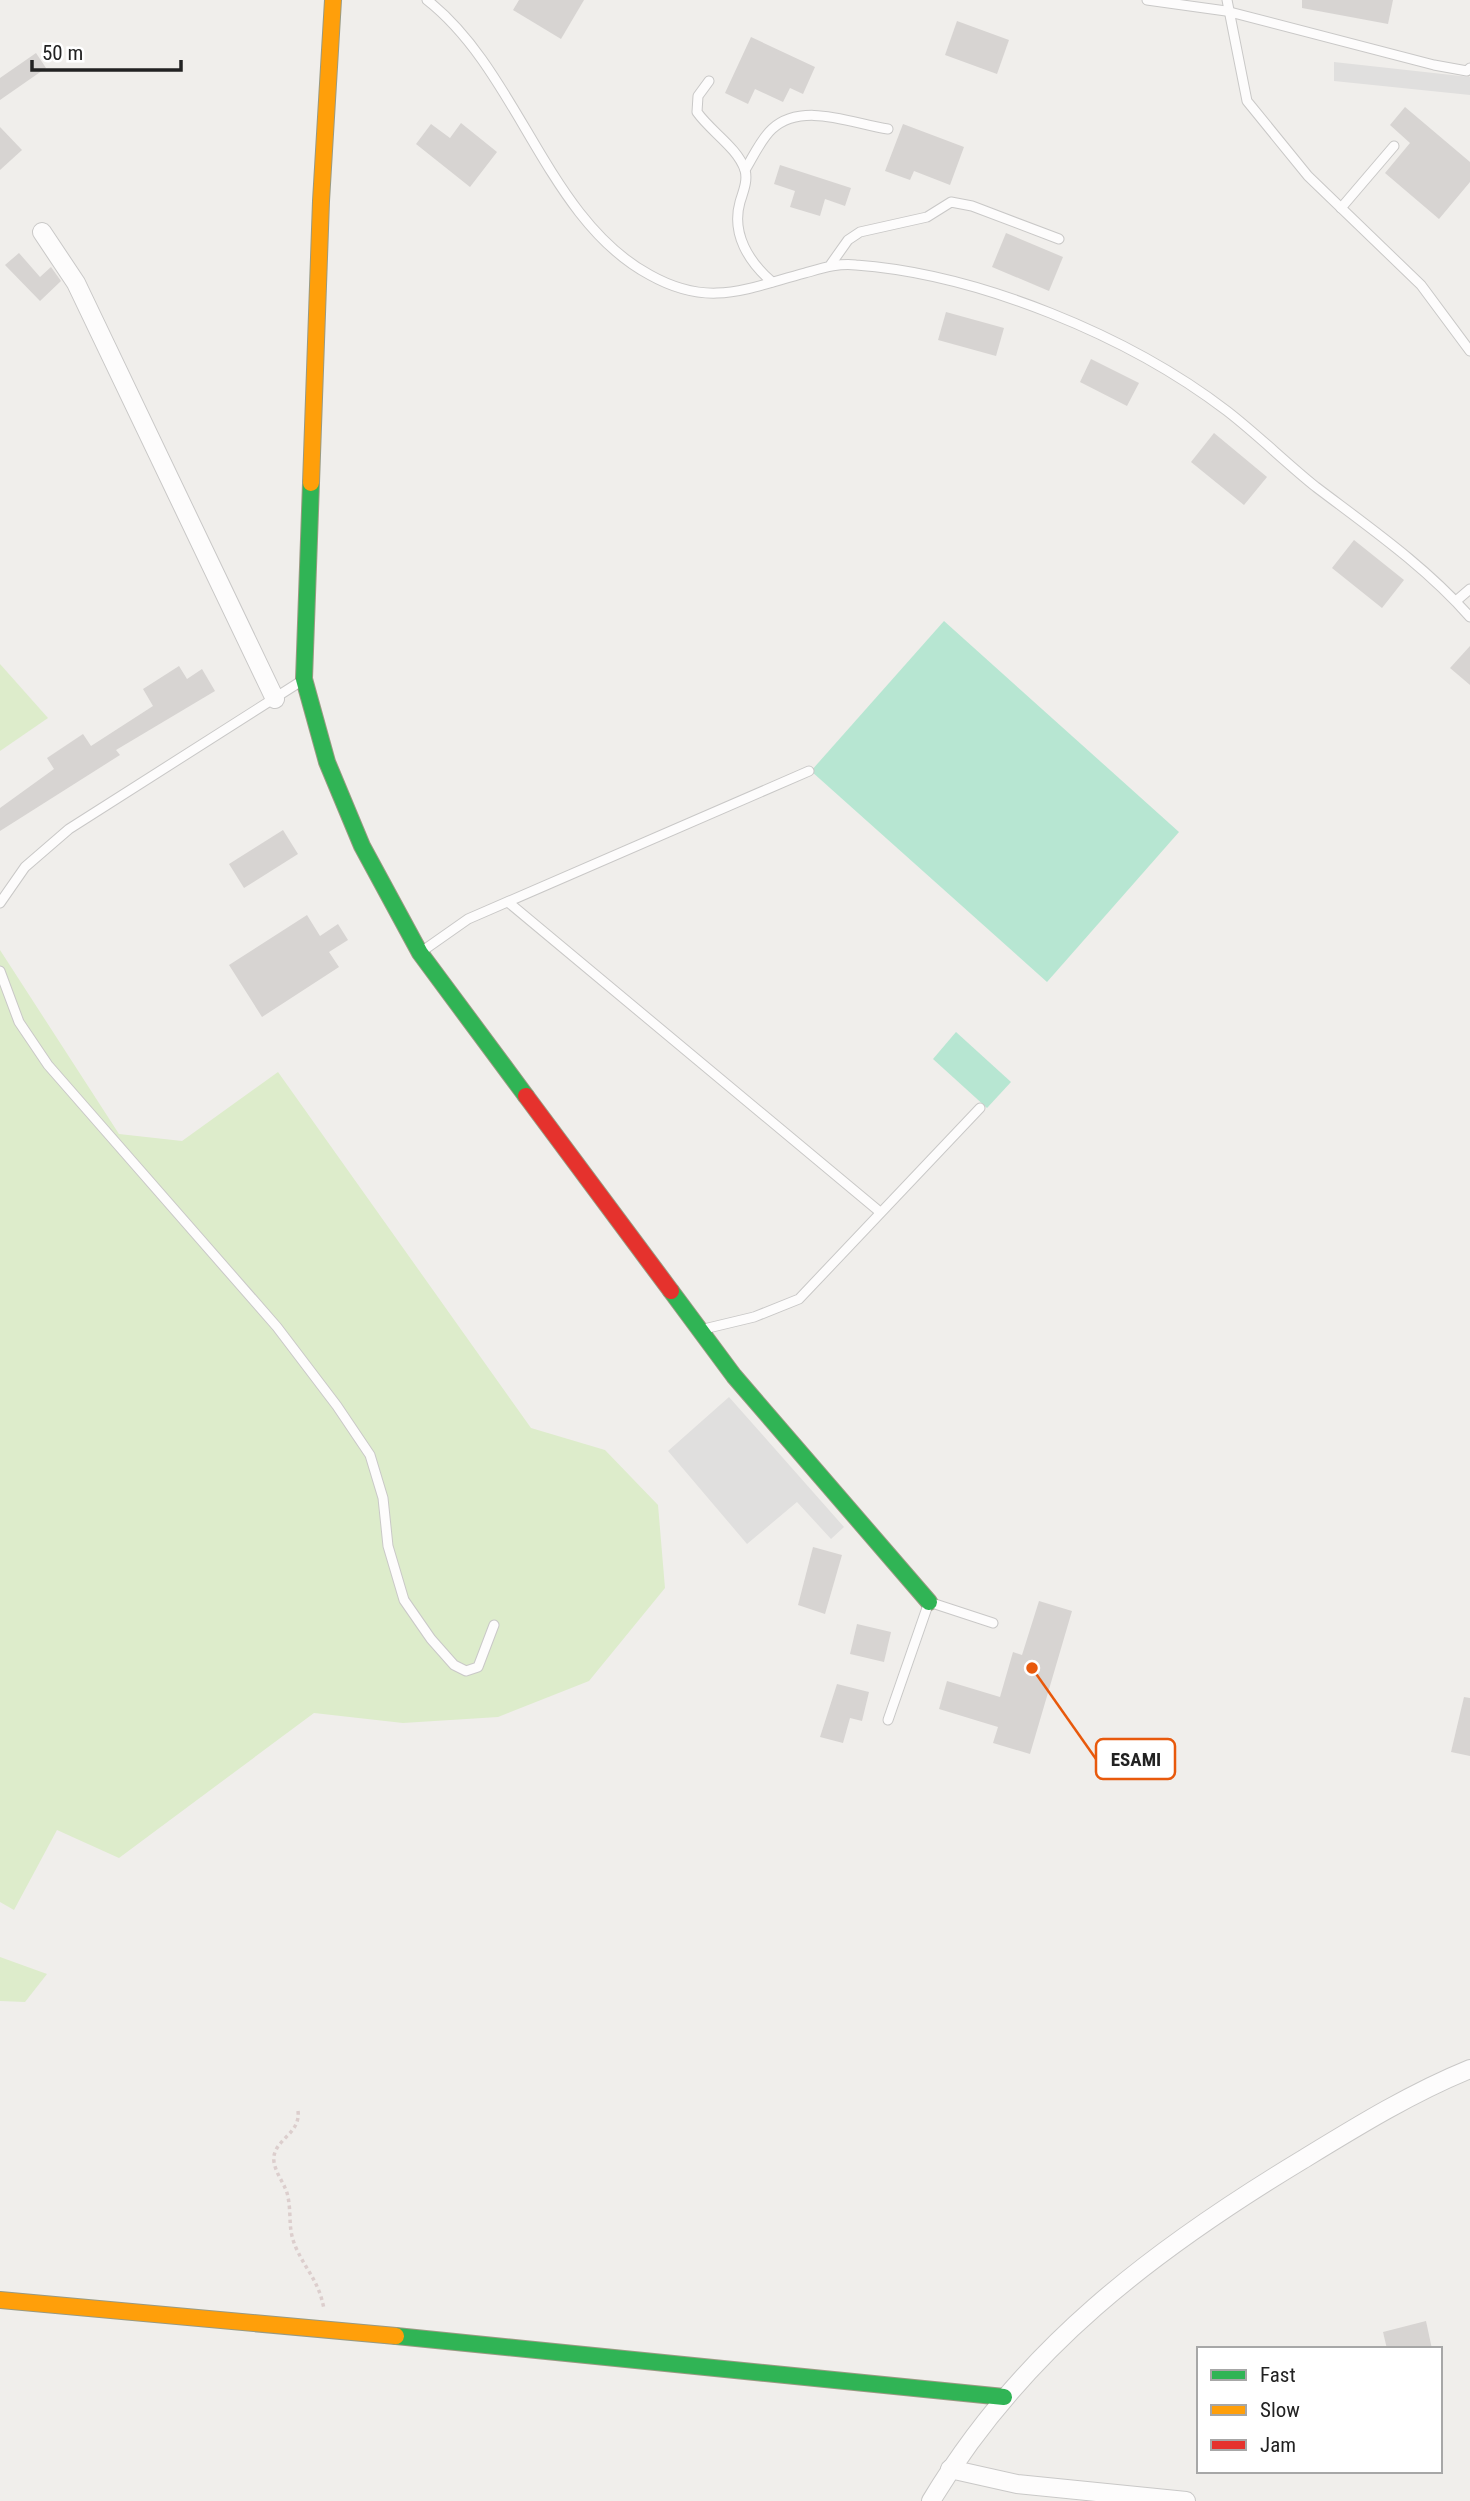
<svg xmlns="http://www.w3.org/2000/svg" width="1470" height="2501" font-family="'Roboto Condensed',sans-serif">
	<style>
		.grass { fill: #ddeccb }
		.pitch { fill: #b7e6d2 }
		.parking { fill: #e0dfde }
		.building { fill: #d7d4d2 }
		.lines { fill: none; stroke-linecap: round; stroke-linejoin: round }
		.lane-casing { stroke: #c9c8c7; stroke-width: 11 }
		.street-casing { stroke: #c9c8c7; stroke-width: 20 }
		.fast-casing { stroke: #999a82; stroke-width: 18 }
		.slow-casing { stroke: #999a82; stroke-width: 18 }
		.jam-casing { stroke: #999a82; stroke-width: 18 }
		.path { stroke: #dccecd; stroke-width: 3.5; stroke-dasharray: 3.5 3.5; stroke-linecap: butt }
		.lane { stroke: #fdfcfc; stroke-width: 9 }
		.street { stroke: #fdfcfc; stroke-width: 18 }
		.fast { stroke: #30b455; stroke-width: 16 }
		.slow { stroke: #ff9f0a; stroke-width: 16 }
		.jam { stroke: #e5322d; stroke-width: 16 }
		.leader { fill: none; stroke: #e8590c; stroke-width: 2.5 }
		.callout-dot { fill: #e8590c; stroke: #fff; stroke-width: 2.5 }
		.callout { fill: #fff; stroke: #e8590c; stroke-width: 2.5 }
		.callout-label { font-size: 19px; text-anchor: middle; font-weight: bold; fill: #222 }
	</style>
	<rect width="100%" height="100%" fill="#f0eeeb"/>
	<g class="grass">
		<path d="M0 664 48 718 0 751Z"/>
		<path d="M0 950 119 1134 182 1141 278 1072 531 1428 605 1450 658 1505 665 1588 589 1681 498 1717 403 1723 314 1713 119 1858 57 1830 14 1910 0 1902Z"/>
		<path d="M0 1957 47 1974 25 2002 0 2001Z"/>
	</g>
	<g class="pitch">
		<path d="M944 621 1179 832 1047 982 811 771Z"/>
		<path d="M956 1032 1011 1082 987 1108 933 1059Z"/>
	</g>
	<g class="parking">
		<path d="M1334 62 1470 77V95L1334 81Z"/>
		<path d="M729 1397 844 1527 831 1539 797 1502 747 1544 668 1451Z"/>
	</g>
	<g class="building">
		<path d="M519 0H584L561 39 513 10Z"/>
		<path d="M1302 0H1393L1388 24 1302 8Z"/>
		<path d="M957 21 1009 40 997 74 945 55Z"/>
		<path d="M751 37 815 67 803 94 790 88 783 102 755 89 748 104 725 93Z"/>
		<path d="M36 53 46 68 0 100V78Z"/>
		<path d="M1405 107 1470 162V182L1439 219 1385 173 1410 143 1390 125Z"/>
		<path d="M461 123 497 152 470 187 416 144 431 124 450 138Z"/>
		<path d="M903 124 964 147 950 185 914 171 910 180 885 171Z"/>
		<path d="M0 127 22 150 0 170Z"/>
		<path d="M780 165 851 188 845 206 825 199 820 216 790 207 795 191 774 184Z"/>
		<path d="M1006 233 1063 257 1049 291 992 267Z"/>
		<path d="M19 253 40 277 51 267 61 281 40 301 5 265Z"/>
		<path d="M946 312 1004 328 996 356 938 340Z"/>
		<path d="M1091 359 1139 383 1127 406 1080 382Z"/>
		<path d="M1214 433 1267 477 1244 505 1191 462Z"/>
		<path d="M1354 540 1404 580 1382 608 1332 568Z"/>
		<path d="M1470 646V685L1450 668Z"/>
		<path d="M179 666 187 679 202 669 215 691 116 750 120 755 0 831V808L54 769 47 758 83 734 91 746 153 706 143 689Z"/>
		<path d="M283 830 298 854 244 888 229 864Z"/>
		<path d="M307 915 320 936 338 924 348 940 329 952 339 967 262 1017 229 965Z"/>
		<path d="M813 1547 842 1555 825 1614 798 1605Z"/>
		<path d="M1039 1601 1072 1611 1030 1754 993 1743 998 1727 939 1709 947 1681 1000 1697 1013 1652 1022 1655Z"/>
		<path d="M857 1624 891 1632 884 1662 850 1654Z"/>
		<path d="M837 1684 869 1692 862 1721 850 1718 843 1743 820 1737Z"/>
		<path d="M1464 1697 1470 1698V1756L1451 1752Z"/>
		<path d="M1426 2321 1432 2349H1387L1383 2332Z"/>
	</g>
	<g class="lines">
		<g class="lane-casing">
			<g id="lane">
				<path d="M427 0C519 72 547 220 650 275 709 308 745 289 805 273 823 268 838 263 856 265 979 274 1129 336 1227 411 1258 435 1286 463 1316 487 1370 528 1425 566 1470 617"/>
				<path d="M1147 0 1226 11 1434 65 1467 71 1470 68"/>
				<path d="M1227 0 1247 101 1308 176 1421 285 1470 351"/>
				<path d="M709 81 698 96 697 112C711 132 737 147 745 170 748 181 743 192 740 202 731 234 749 262 772 282"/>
				<path d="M745 170C753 157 761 139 772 129 803 101 853 124 888 129"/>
				<path d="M1341 208 1394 146"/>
				<path d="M831 264 848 240 860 232 927 217 951 202 972 206 1059 239"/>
				<path d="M1456 601 1470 589"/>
				<path d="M508 902 880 1212"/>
				<path d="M0 903 25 867 69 829 303 680"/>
				<path d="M421 952 468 919 809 771"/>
				<path d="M0 971 19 1022 48 1065 277 1327 337 1406 370 1455 383 1498 388 1546 404 1600 431 1639 454 1665 466 1671 478 1667 494 1625"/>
				<path d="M704 1329 754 1317 799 1299 980 1108"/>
				<path d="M888 1720 929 1602 993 1623"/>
			</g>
		</g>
		<g class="street-casing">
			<g id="street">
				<path d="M42 232 76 283 275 699"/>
				<path d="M950 2469 1017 2484 1186 2501"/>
				<path d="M931 2501C1022 2349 1153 2250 1302 2160 1356 2127 1411 2093 1470 2069"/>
			</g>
		</g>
		<g class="fast-casing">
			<g id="fast">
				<path d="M311 483 304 679 327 762 362 846 420 953 526 1096"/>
				<path d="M671 1291 734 1376 929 1602"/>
				<path d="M396 2336 1004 2397"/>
			</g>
		</g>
		<g class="slow-casing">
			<g id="slow">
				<path d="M311 483 321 201 333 0"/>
				<path d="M0 2300 396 2336"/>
			</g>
		</g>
		<g class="jam-casing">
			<path id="jam" d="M526 1096 671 1291"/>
		</g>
		<path class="path" d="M298 2111C301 2135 271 2140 274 2162 276 2175 286 2185 288 2197 292 2218 287 2229 297 2250 308 2273 319 2282 324 2309"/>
		<use href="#lane" class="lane"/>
		<use href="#street" class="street"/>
		<use href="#fast" class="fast"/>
		<use href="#slow" class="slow"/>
		<use href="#jam" class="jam"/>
	</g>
	<path class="leader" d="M1032 1668L1096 1759"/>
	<circle class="callout-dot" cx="1032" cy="1668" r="7"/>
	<rect class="callout" x="1096" y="1739" width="79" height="40" rx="7"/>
	<g class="callout-label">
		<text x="1136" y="1766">ESAMI</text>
	</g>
	<rect x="1197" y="2347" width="245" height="126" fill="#ffffff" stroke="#a7a7a7" stroke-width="2"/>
	<rect x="1211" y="2370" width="35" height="10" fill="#30b455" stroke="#a7a7a7" stroke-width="2"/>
	<text x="1260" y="2382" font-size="21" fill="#222222">Fast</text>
	<rect x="1211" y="2405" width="35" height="10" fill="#ff9f0a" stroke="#a7a7a7" stroke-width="2"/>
	<text x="1260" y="2417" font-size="21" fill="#222222">Slow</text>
	<rect x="1211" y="2440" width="35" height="10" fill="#e5322d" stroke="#a7a7a7" stroke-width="2"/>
	<text x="1260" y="2452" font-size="21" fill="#222222">Jam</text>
	<path d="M32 60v10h149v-10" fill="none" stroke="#222222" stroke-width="3.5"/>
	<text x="42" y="60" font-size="21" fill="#222222" stroke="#ffffff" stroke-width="5" paint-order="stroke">50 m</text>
</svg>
